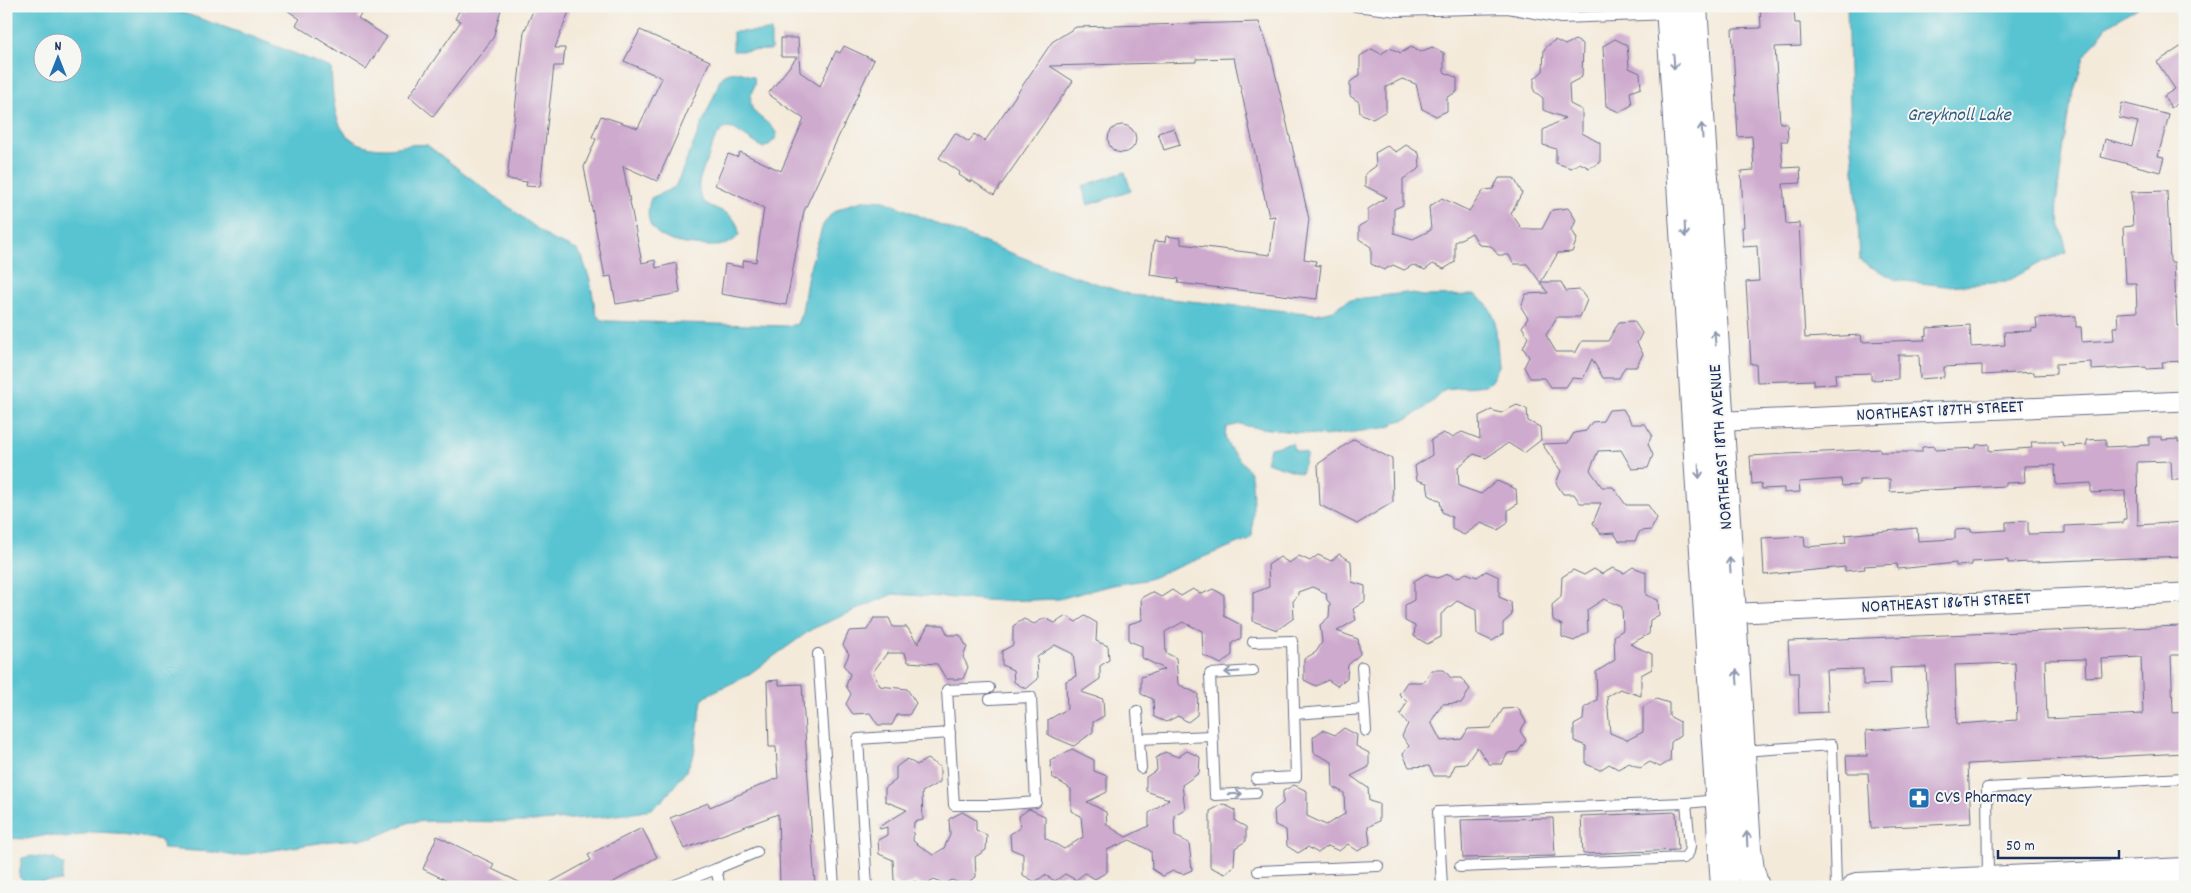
<svg xmlns="http://www.w3.org/2000/svg" width="2191" height="893" font-family="Dekko,sans-serif">
	<style>
		.water { fill: #58c4d1; stroke: #3a7a98; fill-rule: evenodd }
		.building { fill: #ceaace; fill-rule: evenodd }
		.lines { fill: none; stroke-linecap: round; stroke-linejoin: round }
		.lane-casing { stroke: #677089; stroke-width: 12 }
		.street-casing { stroke: #677089; stroke-width: 21 }
		.secondary-casing { stroke: #677089; stroke-width: 30 }
		.primary-casing { stroke: #677089; stroke-width: 30 }
		.lane { stroke: #fff; stroke-width: 10 }
		.street { stroke: #fff; stroke-width: 19 }
		.secondary { stroke: #fff; stroke-width: 28 }
		.primary { stroke: #fff; stroke-width: 28 }
		.oneway { stroke: #8d97ae }
		.labels { text-anchor: middle; dominant-baseline: central; stroke-width: 4; stroke-linejoin: round; paint-order: stroke }
		.street-label { font-size: 18px; fill: #1b2f5e; stroke: #f6f6f2 }
		.poi-label { font-size: 18px; fill: #1b2f5e; stroke: #f6f6f2; text-anchor: start }
		.water-label { font-size: 19px; font-style: italic; fill: #2d5c80; stroke: #f6f6f2 }
	</style>
	<rect width="100%" height="100%" fill="#f6f6f2"/>
	<filter id="ink" filterUnits="userSpaceOnUse"><feTurbulence type="fractalNoise" baseFrequency=".02" numOctaves="2"/><feDisplacementMap in="SourceGraphic" scale="10" xChannelSelector="R" yChannelSelector="G"/><feConvolveMatrix kernelMatrix="1 2 1 2 8 2 1 2 1" color-interpolation-filters="sRGB"/></filter>
	<filter id="wash" filterUnits="userSpaceOnUse"><feTurbulence type="fractalNoise" baseFrequency=".0096" numOctaves="4" result="noise"/><feDisplacementMap in="SourceGraphic" scale="20" xChannelSelector="R" yChannelSelector="G"/><feGaussianBlur stdDeviation="1.12" result="paint"/><feColorMatrix in="noise" values="0 0 0 0 0 0 0 0 0 0 0 0 0 0 0 0 0 1.4 0 .05"/><feComposite in="paint" operator="in"/></filter>
	<g filter="url(#wash)">
		<rect width="100%" height="100%" fill="#f4eada"/>
		<g class="water">
			<path d="M6 6 169 8 253 37 331 68C334 112 333 149 388 148 402 147 413 143 427 145L551 239 577 250 582 257 590 280 596 314 600 319 606 321 788 326 797 324 802 312 808 274 823 225 832 213 848 205 866 200 885 201 960 233 1047 267 1131 295 1316 314 1334 310 1348 300 1406 293 1424 296 1476 295 1486 303 1491 311 1495 320 1499 366 1491 381 1485 385 1445 389 1425 408 1407 419 1395 422 1391 426 1384 428 1324 436 1246 426 1241 424 1227 427C1219 446 1243 459 1250 473 1254 480 1253 526 1252 536L1249 539 1146 580 1112 585 1059 599 1001 601 893 594 812 629 745 677 711 693 702 700 694 754 686 771 663 800 651 809 640 812 601 817 524 822 434 821 410 822 373 838 332 841 235 856 212 852 163 849 161 840 116 833 93 832 66 838 48 835 27 839 6 838ZM72 42V72H42V42Z"/>
			<path d="M1847 6H2139L2107 26 2084 57 2069 108 2056 204 2067 253 2042 262 2006 282 1946 286 1896 280 1860 261 1857 203 1851 138Z"/>
			<path d="M771 31V50L733 51V32Z"/>
			<path d="M739 72 754 77C757 86 747 95 752 108 757 121 796 132 763 148L734 129 725 128C714 136 711 148 707 161 703 170 698 180 699 190 701 215 738 203 739 235 728 249 711 246 695 245 667 243 639 232 651 198L675 187 714 96C720 80 719 73 739 72Z"/>
			<path d="M1125 172 1131 191 1088 205 1082 186Z"/>
			<path d="M1292 443 1294 450 1307 454 1301 473 1266 462 1270 448Z"/>
			<path d="M32 856 54 859 64 865 61 881H46L31 885 19 877 22 858Z"/>
		</g>
		<g id="blocks">
			<g class="building">
				<path d="M281 6H366L358 18 387 37 366 69 296 25 300 19Z"/>
				<path d="M466 6H502L493 38 433 116 409 96 461 21 455 19 461 7 465 9Z"/>
				<path d="M535 6H571L555 48H565L563 66H554L540 187 526 186 527 182 507 179 524 32Z"/>
				<path d="M1760 6H1776V10L1794 9 1795 23H1800L1801 46 1775 47 1780 123H1787L1788 141H1781L1783 168 1800 167 1801 183 1783 184 1786 224 1799 223 1805 338 1861 335 1862 342 1925 340 1924 336 1927 335V328L1970 325 1971 347 2005 345 2004 332 2032 331 2031 329 2037 328 2036 318 2076 316V327H2081L2082 342 2114 340 2113 327H2118L2117 313 2137 312 2136 283H2126L2124 245 2123 227 2133 226 2131 192 2167 191 2170 262H2174L2177 326 2185 325V361L2162 362 2163 368 2147 369 2146 367 2091 370V362L2056 364V374L2034 375V372L1982 375V365L1944 367V377L1920 379 1919 355H1898V379L1871 380V373L1835 374 1836 384 1814 385V380L1757 382 1756 364H1751L1746 282 1759 281 1757 246 1743 247 1742 227H1744L1741 171 1754 170 1752 136 1738 137 1732 29 1761 28Z"/>
				<path d="M1259 22 1271 55 1309 219 1304 259 1316 261 1315 265 1321 266 1317 299 1178 283 1179 279 1150 275 1154 241 1165 242 1166 236 1181 238V244L1270 255 1275 216 1269 217 1234 58 1196 59V62L1050 66 1073 81 994 195 971 180 970 182 959 175 960 172 939 158 955 133 969 142 974 134 985 141 1052 42 1076 27Z"/>
				<path d="M640 30 710 61 657 181 623 166 642 263 655 260 656 268 676 263 680 293 616 304 611 276 605 277 584 167 596 139 592 137 601 116 638 128 662 78 624 61Z"/>
				<path d="M781 38H798L800 72 820 86 836 51 840 53 844 46 874 60 804 211 786 305 721 294 725 264 742 267 744 260 756 262 764 208 715 185 728 154 737 157 740 152 781 171 804 119 768 94 797 57H781Z"/>
				<path d="M1615 39 1627 45 1629 68 1640 73 1641 88 1630 92 1632 105 1619 112 1606 106 1603 46Z"/>
				<path d="M1555 40 1565 45 1575 40 1583 44 1582 77 1569 84 1570 104 1582 110V133L1600 143V163L1589 168 1580 163 1571 168 1556 163V149L1543 145V130L1565 118 1543 110V98L1534 91V79L1543 71 1544 49Z"/>
				<path d="M2185 44V105L2182 101 2171 108 2164 96 2175 89 2157 62Z"/>
				<path d="M1411 47 1420 52 1432 47 1444 53V72L1457 78V92L1447 97V111L1436 116 1422 109 1416 84 1402 79 1386 87V111L1373 119 1360 113 1359 102 1350 96V82L1360 75V56L1372 49 1381 54 1390 48 1401 53Z"/>
				<path d="M2122 103 2169 115 2158 156 2164 157 2160 172 2101 157 2105 139 2132 146 2138 122 2119 118Z"/>
				<circle cx="1122" cy="139" r="14"/>
				<path d="M1174 128 1180 145 1164 150 1158 133Z"/>
				<path d="M1406 145 1419 153 1420 168 1403 179V205L1394 209V233L1413 239 1431 230 1429 207 1442 198 1469 211 1484 190 1493 189 1499 178H1514L1522 193 1511 213 1522 229H1542L1552 210 1568 208 1576 220 1572 230 1577 239 1572 252 1558 253 1541 282H1561L1566 291 1580 290 1587 300 1580 317H1557L1546 335 1556 352H1576L1582 341H1608L1619 322 1634 321 1642 333 1637 343 1643 354 1636 367H1625L1619 378H1603L1592 359 1583 379 1572 378 1566 387H1551L1545 378H1530L1524 367 1529 357 1523 348 1528 337 1522 327 1528 318 1521 307 1526 294 1548 293 1527 264H1514L1509 255H1498L1491 246 1479 245 1472 233 1455 242V262L1444 269 1433 264 1425 270 1413 265 1404 270 1393 265 1384 270 1371 264V247L1359 239V226L1368 221V209L1387 197 1365 186V174L1376 166 1375 153 1387 146 1396 152Z"/>
				<path d="M1517 405 1527 409 1528 421 1540 427 1541 440 1524 453 1508 443 1486 458 1474 454 1458 467 1459 486 1481 494 1497 481 1516 489 1517 504 1508 510V523L1498 530 1481 523 1464 535 1452 529V517L1442 512 1440 501 1429 495 1427 483 1417 480 1415 466 1432 455 1431 440 1443 433 1452 437 1462 432 1480 439 1479 416 1491 410 1501 413Z"/>
				<path d="M1623 409 1632 424H1645L1652 435 1648 444 1653 455 1648 468 1632 469 1621 450 1598 451 1590 470 1602 487H1613L1626 505H1648L1657 518 1651 530 1640 531 1635 541H1619L1614 533 1601 534 1593 523 1601 503H1580L1574 494H1563L1556 483 1561 471 1542 444 1568 443 1574 433 1586 431 1592 422 1603 421 1609 410Z"/>
				<path d="M2149 437H2162V440L2178 439V442H2185V480H2172L2171 461 2137 462 2138 525 2185 522V556L2008 563V560L1972 562V565L1956 566V563L1898 569 1897 564 1864 566 1865 569 1845 571V567L1764 575 1762 538 1804 536 1805 547 1831 545 1846 543 1845 535 1917 528 1918 541 1955 539V530L1971 529V532L2006 530V522L2028 521V534L2065 533V526L2123 523V519H2126L2125 491 2091 493V483L2056 485 2055 465 2024 466 2025 482 2006 483V486L1890 492V479L1859 480V485L1842 486 1841 479 1799 482 1800 492 1784 493V488L1762 489 1761 483 1752 484 1750 456 1880 449V452H1922V447L1935 446V450L1976 448V445L1989 444V451L2032 448 2031 442H2062L2063 446 2087 445 2086 440 2106 439V447L2149 445Z"/>
				<path d="M1354 439 1392 459 1393 502 1357 524 1320 505 1318 464Z"/>
				<path d="M1339 554 1351 561 1352 582 1365 586V601L1353 609 1356 620 1337 631 1358 639 1360 654 1348 665 1347 678 1337 686 1328 680 1316 686 1304 680V659L1316 652 1322 642 1320 625 1329 617 1330 603 1327 600 1326 593 1312 587 1298 592V596L1293 601 1294 618 1277 630 1253 621V593L1269 587 1268 565 1280 557 1289 563 1299 556 1310 561 1318 555 1331 561Z"/>
				<path d="M1633 567 1646 572V595L1658 600 1659 615 1650 620 1649 634 1630 644 1652 654V669L1641 675V696L1620 689 1607 696 1610 733 1627 740 1643 732V707L1656 699 1669 703V716L1680 722V736L1671 742 1670 761 1660 767 1650 762 1640 768 1629 763 1618 769 1609 764 1600 770 1586 764V746L1574 741V725L1583 720 1584 708 1597 700 1596 672 1615 660 1614 636 1623 630 1622 607 1604 599 1587 610 1588 632 1574 641 1562 637V625L1553 620 1552 605 1561 597 1562 577 1573 570 1584 575 1594 569 1602 574 1613 568 1624 573Z"/>
				<path d="M1486 571 1499 577V597L1511 602 1512 615 1503 623V634L1492 641 1477 634 1476 610 1457 601 1441 614V637L1427 644 1414 636 1415 626 1405 621V605L1414 600V581L1426 574 1437 578 1448 574 1457 578 1466 573 1477 577Z"/>
				<path d="M1193 589 1202 594 1213 589 1224 595V616L1241 625V638L1232 643V655L1221 664 1203 655 1202 631 1183 622 1165 632 1166 653 1176 658 1178 684 1198 694 1197 715 1188 722 1178 716 1166 722 1154 717 1153 699 1141 694V677L1165 669 1142 658V646L1129 641V624L1142 620 1141 598 1152 592 1161 597 1172 590 1181 596Z"/>
				<path d="M1066 616 1076 622 1085 616 1097 623 1096 641 1108 646 1109 660 1100 666V679L1081 692 1103 699 1104 716 1093 722V732L1074 746 1048 735V720L1067 709 1066 681 1076 676 1073 654 1055 645 1037 657 1038 679 1026 689 1014 682 1013 670 1002 665V651L1013 645V626L1024 619 1034 624 1045 618 1055 623Z"/>
				<path d="M874 618H889L893 627H907L918 644 928 625H943L948 635H960L967 647 963 657 968 667 963 679H946L937 664 908 662 905 653H887L873 672 880 686 907 689 916 703 909 715H897L892 725H878L870 713 853 714 846 704 851 694 846 686 850 674 844 666 849 654 843 645 849 631 867 630Z"/>
				<path d="M2180 626 2181 655H2171L2173 713 2185 712V753L1968 764 1971 823 1871 828 1868 773H1847L1846 756H1867L1866 731 1929 726 1926 667 1890 668 1891 684 1863 685V669L1826 670 1828 712 1799 713 1798 672H1790L1788 641ZM2141 657 2143 714 2047 719 2045 660 2085 659 2086 677 2102 676 2101 659ZM2015 663 2017 720 1957 724 1955 665Z"/>
				<path d="M1431 670H1444L1451 678H1461L1470 689 1462 703 1442 704 1431 722 1441 741 1462 739 1468 729 1491 728 1503 709 1518 708 1526 722 1520 731 1526 740 1518 752 1508 753 1502 764H1489L1477 747 1466 764 1455 765 1450 776H1434L1429 766 1409 767 1403 754 1409 746 1402 736 1408 724 1400 715 1407 702 1399 694 1407 682H1424Z"/>
				<path d="M779 680V685L802 684 815 887H780L778 814 684 849 670 818 708 803 710 807 778 778 776 747H769L767 681Z"/>
				<path d="M1344 728 1357 735 1356 746 1369 753V767L1351 776 1368 788 1369 801 1379 804V821L1368 827 1370 844 1358 851 1348 844 1339 851 1328 846 1318 853 1308 847 1298 853 1287 846 1286 830 1275 825 1274 810 1283 803V791L1294 785 1307 791V816L1326 825 1345 814 1344 793 1333 787 1332 762 1314 753 1313 737 1323 730 1335 735Z"/>
				<path d="M1072 749 1094 760V771L1107 776V792L1087 802 1106 812 1107 825 1126 837 1149 826V813L1169 799 1146 791V777L1157 770 1156 758 1165 752 1178 757 1187 751 1200 757 1199 773 1182 785 1185 809 1174 815 1175 836 1189 843 1192 870 1183 874 1173 871 1163 876 1152 869 1151 851 1130 840 1107 850V872L1095 879 1085 873 1076 880 1065 874 1055 881 1045 875 1035 882 1023 875V854L1011 849 1010 834 1020 828 1019 816 1029 809 1045 816V838L1064 849 1083 837 1081 816 1071 811V789L1052 777 1050 761Z"/>
				<path d="M907 759 917 765 927 759 940 767V782L922 792 923 820 914 822 913 841 933 855 944 848 950 835 949 819 962 812 976 820V830L987 835 986 850 975 857 976 877 963 885 952 880 944 884 934 880 924 886 915 881 902 887 894 880 893 860 879 854 878 840 887 835V827L880 829 879 827 907 810 885 801V788L896 780V767Z"/>
				<path d="M1223 804 1235 810V821L1246 827V841L1235 848 1234 866 1225 874 1210 867V811Z"/>
				<path d="M1676 812 1678 850 1583 854 1581 816Z"/>
				<path d="M1553 818 1555 856 1463 858 1461 820Z"/>
				<path d="M642 828 657 857 605 887H542L591 860 588 855Z"/>
				<path d="M437 836 494 864 492 869 529 887H460L423 869Z"/>
			</g>
		</g>
	</g>
	<g filter="url(#ink)">
		<use href="#blocks" fill-opacity="0" stroke="#677089" stroke-width="1"/>
		<g class="lines">
			<g class="lane-casing">
				<g id="lane">
					<path d="M1355 6 1397 11 1508 8 1561 18 1670 14"/>
					<path d="M1253 642 1292 641 1296 777 1256 779"/>
					<path d="M818 654 834 887"/>
					<path d="M1362 667 1366 731"/>
					<path d="M1253 671 1210 674 1215 795 1256 793"/>
					<path d="M989 688 947 690 954 805H995L1036 802 1031 697 990 699"/>
					<path d="M1137 711 1141 768"/>
					<path d="M1294 714 1364 709"/>
					<path d="M1139 739 1212 736"/>
					<path d="M1742 751 1832 745 1836 887"/>
					<path d="M1686 803 1717 800"/>
					<path d="M716 869 757 852"/>
					<path d="M1258 871 1378 866"/>
					<path d="M1988 879 1987 788 2185 778"/>
					<path d="M670 887 716 869 720 887"/>
					<path d="M867 887 858 739 950 733"/>
					<path d="M1442 887 1438 812 1686 803 1690 846 1689 852 1684 858 1460 867"/>
				</g>
			</g>
			<g class="street-casing">
				<g id="street">
					<path d="M1707 422 2185 401"/>
					<path d="M1721 614 2185 593"/>
				</g>
			</g>
			<g class="secondary-casing">
				<g id="secondary">
					<path d="M1670 6 1725 887"/>
					<path d="M1693 6 1747 848 1750 870 1755 887"/>
				</g>
			</g>
			<g class="primary-casing">
				<path id="primary" d="M1857 887 2185 872"/>
			</g>
			<use href="#lane" class="lane"/>
			<use href="#street" class="street"/>
			<use href="#secondary" class="secondary"/>
			<use href="#primary" class="primary"/>
		</g>
		<defs><path id="oneway-shaft" d="M-6 0H5M1.5-3L5.5 0L1.5 3" fill="none" stroke-width="1.6" stroke-linecap="round" stroke-linejoin="round" transform="scale(1.25)"/></defs>
		<g class="oneway">
			<use href="#oneway-shaft" transform="translate(1674 62) rotate(86)"/>
			<use href="#oneway-shaft" transform="translate(1702 131) rotate(-94)"/>
			<use href="#oneway-shaft" transform="translate(1685 230) rotate(87)"/>
			<use href="#oneway-shaft" transform="translate(1715 338) rotate(-94)"/>
			<use href="#oneway-shaft" transform="translate(1699 471) rotate(87)"/>
			<use href="#oneway-shaft" transform="translate(1730 565) rotate(-94)"/>
			<use href="#oneway-shaft" transform="translate(1232 672) rotate(176)"/>
			<use href="#oneway-shaft" transform="translate(1737 677) rotate(-94)"/>
			<use href="#oneway-shaft" transform="translate(1235 794) rotate(-2)"/>
			<use href="#oneway-shaft" transform="translate(1747 839) rotate(-93)"/>
		</g>
	</g>
	<defs>
		<g id="pharmacy-square" transform="scale(1.125)"><rect x="-9" y="-9" width="18" height="18" rx="4" fill="#1f6fb2" stroke="#f6f6f2"/><path d="M-2-6h4v4h4v4h-4v4h-4v-4h-4v-4h4Z" fill="#fff"/></g>
	</defs>
	<g fill-rule="evenodd">
		<use href="#pharmacy-square" x="1919" y="798"/>
	</g>
	<g class="labels">
		<g class="street-label">
			<text transform="translate(1940 412) rotate(-3)">NORTHEAST 187TH STREET</text>
			<text transform="translate(1722 447) rotate(-94)">NORTHEAST 18TH AVENUE</text>
			<text transform="translate(1946 604) rotate(-3)">NORTHEAST 186TH STREET</text>
		</g>
		<g class="poi-label">
			<text x="1935" y="798">CVS Pharmacy</text>
		</g>
		<g class="water-label">
			<text x="1959" y="116">Greyknoll Lake</text>
		</g>
	</g>
	<rect width="2191" height="893" fill="none" stroke="#f6f6f2" stroke-width="25"/>
	<g transform="translate(58 58)"><circle r="24" fill="#f6f6f2" stroke="#9ea6b7"/>
	<path d="M0-4L9 19L0 12L-9 19Z" fill="#1f6fb2"/>
	<text y="-8" font-size="14" font-weight="bold" text-anchor="middle" fill="#1b2f5e">N</text>
	</g>
	<path d="M1998 850v8h121v-8" fill="none" stroke="#1b2f5e" stroke-width="2.5"/>
	<text x="2006" y="850" font-size="15" fill="#1b2f5e" stroke="#f6f6f2" stroke-width="4" paint-order="stroke">50 m</text>
</svg>
